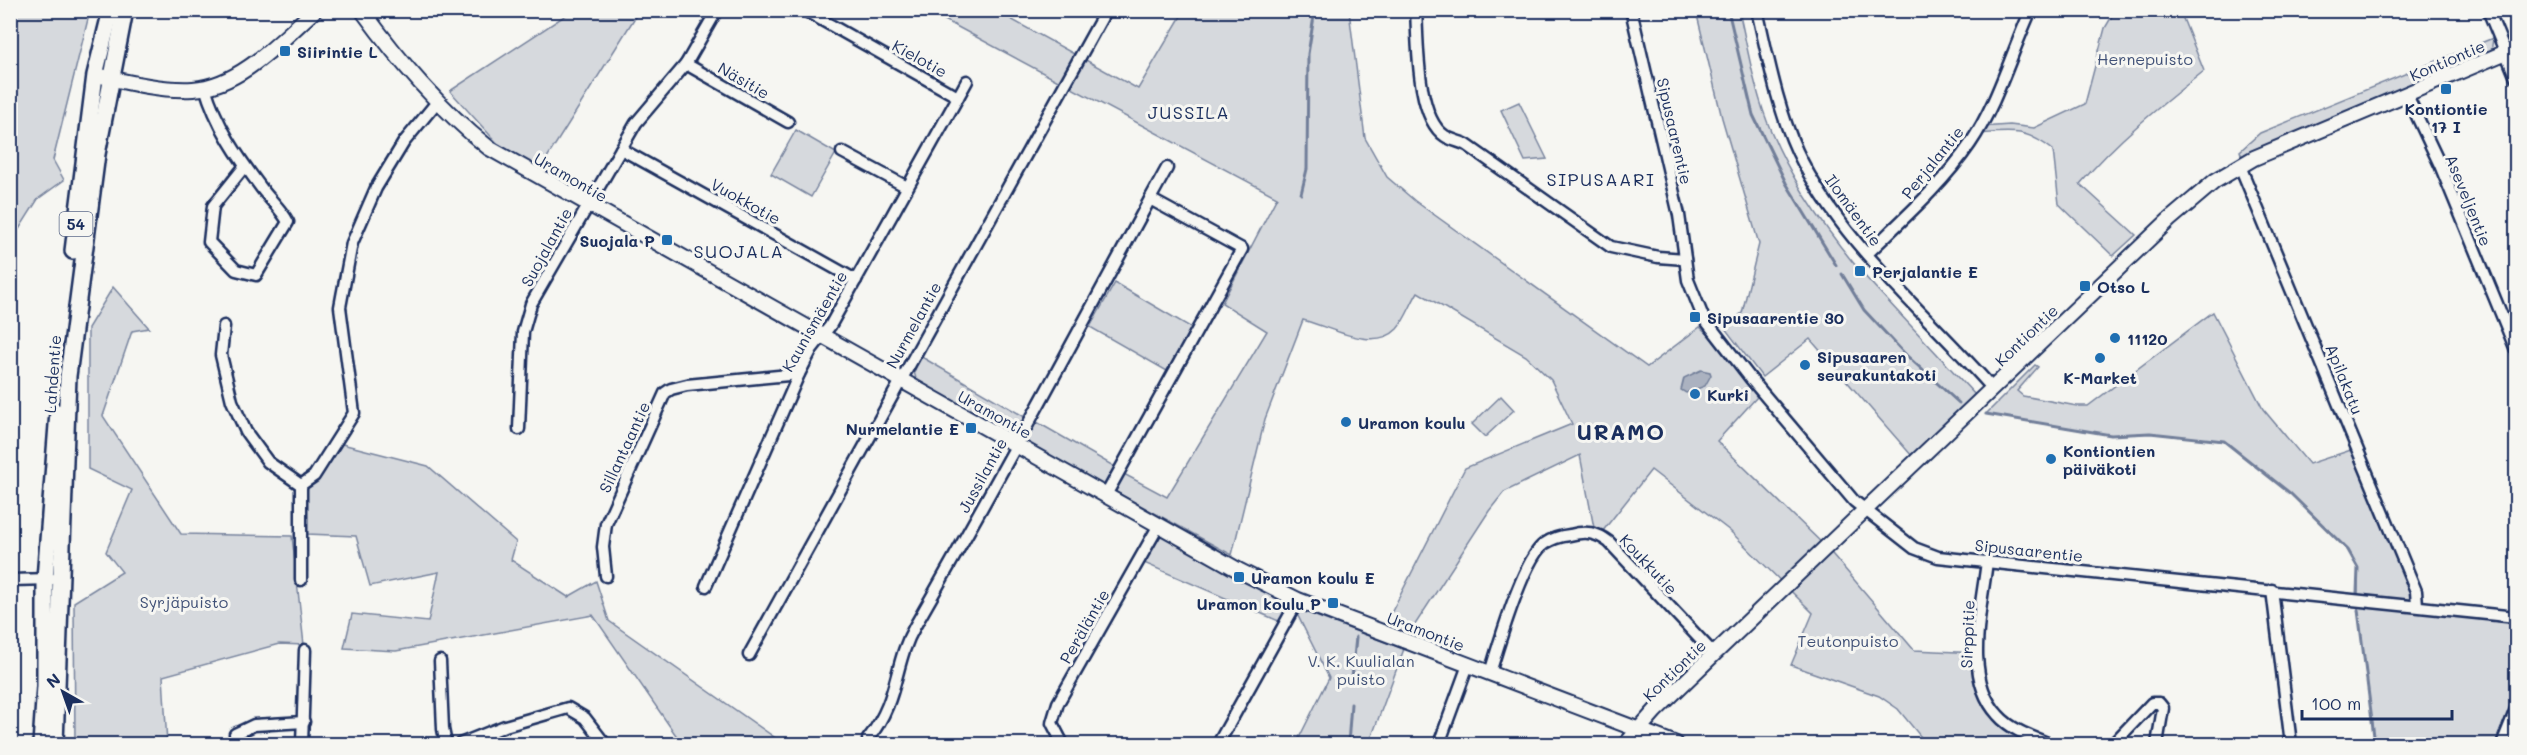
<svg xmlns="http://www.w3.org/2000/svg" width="2527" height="755" font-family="Mali,sans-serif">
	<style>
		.green { fill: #d6d9dd; stroke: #78849e; stroke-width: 1.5 }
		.water { fill: #abb2c0; stroke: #717e99; stroke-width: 1.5 }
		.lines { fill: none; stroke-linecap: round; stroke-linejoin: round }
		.stream { stroke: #717e99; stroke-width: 3 }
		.street-casing { stroke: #1b2f5e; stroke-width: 15 }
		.secondary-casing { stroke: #1b2f5e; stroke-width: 18 }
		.primary-casing { stroke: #1b2f5e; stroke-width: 20 }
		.street { stroke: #f6f6f2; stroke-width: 10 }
		.secondary { stroke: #f6f6f2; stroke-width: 14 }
		.primary { stroke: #f6f6f2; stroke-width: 15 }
		.poi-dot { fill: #1f6fb2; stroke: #f6f6f2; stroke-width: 2 }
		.labels { text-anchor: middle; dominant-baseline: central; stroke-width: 6; stroke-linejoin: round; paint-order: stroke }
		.shield { fill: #f6f6f2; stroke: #5d6b8a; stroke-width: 1.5 }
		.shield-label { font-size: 15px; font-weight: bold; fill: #1b2f5e }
		.poi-label { font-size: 16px; font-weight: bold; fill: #1b2f5e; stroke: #f6f6f2; text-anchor: start }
		.street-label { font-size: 16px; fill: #1b2f5e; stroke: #f6f6f2 }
		.park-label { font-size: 16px; fill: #405177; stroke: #f6f6f2 }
		.neighbourhood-label { font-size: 18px; letter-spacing: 1.5px; fill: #1b2f5e; stroke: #f6f6f2 }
		.district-label { font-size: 22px; font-weight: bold; letter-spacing: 1.5px; fill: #1b2f5e; stroke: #f6f6f2 }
	</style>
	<rect width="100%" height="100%" fill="#f6f6f2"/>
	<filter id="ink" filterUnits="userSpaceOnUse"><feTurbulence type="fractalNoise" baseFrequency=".0167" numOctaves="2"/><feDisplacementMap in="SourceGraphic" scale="12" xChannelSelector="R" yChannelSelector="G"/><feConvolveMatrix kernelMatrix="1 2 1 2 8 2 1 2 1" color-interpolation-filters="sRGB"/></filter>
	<g filter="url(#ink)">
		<g class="green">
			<path d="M11 10 90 11 53 160 64 180 38 199 11 242Z"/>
			<path d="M572 11H639L540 169 498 144 450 91Z"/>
			<path d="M928 11H996L1076 55 1060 82Z"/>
			<path d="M1184 11H1349L1365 138 1387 177 1415 201 1647 367 1700 327 1709 335 1757 397 1717 441 1827 548 1914 650 1978 653 1990 704 2028 735 2021 744H1918L1921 737 1898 709 1879 696 1791 665 1813 613 1730 531 1651 470 1602 532 1594 528 1580 455 1504 492 1489 511 1409 634 1384 627 1465 468 1572 424 1551 380 1526 356 1418 292C1411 303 1406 319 1397 329 1374 353 1328 326 1303 320L1265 419 1232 555 1114 491 1124 474 1167 497 1267 331 1222 303 1277 197 1068 86 1084 59 1138 89Z"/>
			<path d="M1696 11H1739C1748 50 1755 94 1771 131 1792 181 1826 230 1860 271L1976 396 1912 456 1810 339 1762 377 1724 327 1742 313 1759 244 1722 118Z"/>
			<path d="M2115 11H2180L2204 71C2160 106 2116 141 2080 184L2136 235 2113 256 2059 204 2053 150C2025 128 2012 131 1977 134L1981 127 2010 125 2034 128 2085 104 2105 28Z"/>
			<path d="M2493 38 2491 53 2242 157 2240 151 2260 133Z"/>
			<path d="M1519 102 1547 159 1525 161 1501 110Z"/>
			<path d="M796 130 836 153 811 197 771 174Z"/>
			<path d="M1115 283 1192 328 1167 371 1090 327Z"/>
			<path d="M113 287 149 328 132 331 103 416 181 534 292 536 304 645 279 644 163 676 167 744H75L74 602 122 572 106 552 132 490 88 469V328Z"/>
			<path d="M2213 312 2263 409 2309 464 2357 448 2417 605 2516 617V709L2502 744H2375L2358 610V568L2348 550 2291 494 2224 441 2150 433 2111 435 1986 414 2035 365 2038 367 2017 391 2023 396 2077 406H2088Z"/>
			<path d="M920 356 1025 417 1016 432 1009 434 917 382 914 372Z"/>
			<path d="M1501 396 1514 410 1485 437 1472 424Z"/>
			<path d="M1035 421 1117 468 1110 481 1100 486 1027 444 1025 438Z"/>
			<path d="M342 444 428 466 516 542 511 560 568 597 596 581 609 621 784 744H682L593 615 396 651 344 648 352 614 428 622 439 572 370 586 356 536 307 534 305 486Z"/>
			<path d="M1159 536H1166L1240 580 1284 601 1288 610 1281 622 1144 563Z"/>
			<path d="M1294 608 1404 649 1369 744H1296L1329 678Z"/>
		</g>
		<path class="water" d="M1701 370 1710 372 1711 375 1705 386 1686 393 1681 390 1684 378Z"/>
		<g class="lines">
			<g class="stream">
				<path d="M1728 10 1753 115 1786 183 1836 265"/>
				<path d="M1301 194 1307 169 1308 54 1315 10"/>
				<path d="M1842 274 1864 310 1906 355 1959 403"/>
				<path d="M1986 414 2111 435 2150 433 2224 441 2291 494 2348 550 2358 568 2357 593"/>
				<path d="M2358 610 2375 744"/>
				<path d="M1352 679 1356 637"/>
				<path d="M1348 744 1351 704"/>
			</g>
			<g class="street-casing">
				<g id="street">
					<path d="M804 10 958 97"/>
					<path d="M1416 10C1418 42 1416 117 1445 136 1451 140 1461 142 1467 145L1611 247 1658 257 1685 259"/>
					<path d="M1631 10 1679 215 1688 280 1703 317 1751 379 1854 501 1914 548 1938 557 2516 617"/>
					<path d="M1757 10C1768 57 1777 107 1797 151 1841 245 1926 312 1993 389"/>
					<path d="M2488 10 2516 78"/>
					<path d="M686 64 788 122"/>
					<path d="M205 87C216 125 238 157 262 189 271 201 281 209 288 222L256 275 236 270 209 242 213 206 245 166"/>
					<path d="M2407 95 2440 165 2516 350"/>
					<path d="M621 149 856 280"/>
					<path d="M842 152 907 187"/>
					<path d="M2240 166 2416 591 2417 605"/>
					<path d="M1150 199 1167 168"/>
					<path d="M1867 254C1903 219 1942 185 1970 144 1997 104 2011 54 2031 10"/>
					<path d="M224 326 221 355 232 401 246 432 268 462 301 485"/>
					<path d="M519 429 523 332 531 304 636 123 686 64 717 10"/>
					<path d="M301 485 314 476 354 413 340 307 352 243 376 188 404 142 437 102"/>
					<path d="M1987 561C1982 608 1962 676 1998 715 2011 730 2032 737 2050 744"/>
					<path d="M606 576 603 547 606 524 665 393 671 389 687 385 799 374"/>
					<path d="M10 580 52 579"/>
					<path d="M301 580V485"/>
					<path d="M706 586 799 374 812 349 830 326 967 81"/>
					<path d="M2272 590 2291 744"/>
					<path d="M749 655 1106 10"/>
					<path d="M440 661 443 729 446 744"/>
					<path d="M1490 673C1498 647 1523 559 1544 544 1551 539 1561 536 1570 535 1586 531 1596 532 1609 542L1714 654"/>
					<path d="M235 734 254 725 304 722"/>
					<path d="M868 739C900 699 893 664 915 626 996 485 1073 342 1150 199L1242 249 1106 495"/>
					<path d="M302 744 305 650"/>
					<path d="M460 744 505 726 568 708 585 718 605 744"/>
					<path d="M1063 744 1052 723 1058 703 1159 525"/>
					<path d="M1218 744 1298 600"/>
					<path d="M1439 744 1468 665"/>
					<path d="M2113 744 2152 703H2159L2163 708 2157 744"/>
					<path d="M2502 744 2516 709"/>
				</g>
			</g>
			<g class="secondary-casing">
				<g id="secondary">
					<path d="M362 10C400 62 439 108 489 148L1240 571 1298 600 1676 744"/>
					<path d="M101 76C129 83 164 91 193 89 241 86 281 40 315 10"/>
					<path d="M1626 744 1655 711 1714 654 2169 220 2215 181 2254 158 2516 48"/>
				</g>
			</g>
			<g class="primary-casing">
				<g id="primary">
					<path d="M73 251 95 75 111 10"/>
					<path d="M41 744 45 686V579L58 412"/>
					<path d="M55 744 68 376 97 154 125 10"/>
				</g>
			</g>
			<use href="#street" class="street"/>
			<use href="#secondary" class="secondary"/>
			<use href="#primary" class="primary"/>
		</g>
	</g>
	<g class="poi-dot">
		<rect x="279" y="45" width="12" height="12" rx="3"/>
		<rect x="2440" y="83" width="12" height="12" rx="3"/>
		<rect x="661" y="234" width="12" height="12" rx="3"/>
		<rect x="1854" y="265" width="12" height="12" rx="3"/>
		<rect x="2079" y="280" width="12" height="12" rx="3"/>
		<rect x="1689" y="311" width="12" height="12" rx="3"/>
		<circle cx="2115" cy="338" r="6"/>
		<circle cx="2100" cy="358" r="6"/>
		<circle cx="1805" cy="365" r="6"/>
		<circle cx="1695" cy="394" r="6"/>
		<circle cx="1346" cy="422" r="6"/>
		<rect x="965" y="422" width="12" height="12" rx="3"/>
		<circle cx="2051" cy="459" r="6"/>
		<rect x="1233" y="571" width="12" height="12" rx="3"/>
		<rect x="1327" y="597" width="12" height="12" rx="3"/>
	</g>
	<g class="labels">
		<rect class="shield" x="59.5" y="212" width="33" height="24" rx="4.5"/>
		<g class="shield-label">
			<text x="76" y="224">54</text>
		</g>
		<g class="poi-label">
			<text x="297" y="51">Siirintie L</text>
			<text x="2446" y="108" text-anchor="middle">Kontiontie<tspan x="2446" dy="18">17 I</tspan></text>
			<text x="655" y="240" text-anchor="end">Suojala P</text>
			<text x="1872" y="271">Perjalantie E</text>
			<text x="2097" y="286">Otso L</text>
			<text x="1707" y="317">Sipusaarentie 30</text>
			<text x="2127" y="338">11120</text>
			<text x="1817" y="356">Sipusaaren<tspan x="1817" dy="18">seurakuntakoti</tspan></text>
			<text x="2100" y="377" text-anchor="middle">K-Market</text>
			<text x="1707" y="394">Kurki</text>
			<text x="1358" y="422">Uramon koulu</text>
			<text x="959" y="428" text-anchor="end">Nurmelantie E</text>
			<text x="2063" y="450">Kontiontien<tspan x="2063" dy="18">päiväkoti</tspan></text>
			<text x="1251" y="577">Uramon koulu E</text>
			<text x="1321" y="603" text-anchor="end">Uramon koulu P</text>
		</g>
		<g class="street-label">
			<text transform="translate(920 58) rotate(29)">Kielotie</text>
			<text transform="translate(2447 60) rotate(-23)">Kontiontie</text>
			<text transform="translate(744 80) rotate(30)">Näsitie</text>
			<text transform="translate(1675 131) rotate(77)">Sipusaarentie</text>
			<text transform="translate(1932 162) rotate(-51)">Perjalantie</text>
			<text transform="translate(571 177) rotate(30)">Uramontie</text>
			<text transform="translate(2469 200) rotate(68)">Aseveljentie</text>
			<text transform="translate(746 201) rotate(29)">Vuokkotie</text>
			<text transform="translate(1854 210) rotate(54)">Ilomäentie</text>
			<text transform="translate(546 247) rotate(-61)">Suojalantie</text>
			<text transform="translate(814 321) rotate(-60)">Kaunismäentie</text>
			<text transform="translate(913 325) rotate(-61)">Nurmelantie</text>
			<text transform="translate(2026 335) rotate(-44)">Kontiontie</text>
			<text transform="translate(52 374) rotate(-86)">Lahdentie</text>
			<text transform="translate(2345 379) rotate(68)">Apilakatu</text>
			<text transform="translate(995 414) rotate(29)">Uramontie</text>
			<text transform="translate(624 447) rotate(-65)">Sillantaantie</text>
			<text transform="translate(982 475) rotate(-61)">Jussilantie</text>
			<text transform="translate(2029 550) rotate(6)">Sipusaarentie</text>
			<text transform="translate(1649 564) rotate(47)">Koukkutie</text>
			<text transform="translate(1084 626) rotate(-60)">Peräläntie</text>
			<text transform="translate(1426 631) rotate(21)">Uramontie</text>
			<text transform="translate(1967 634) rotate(-88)">Sirppitie</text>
			<text transform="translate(1674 670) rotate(-44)">Kontiontie</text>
		</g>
		<g class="park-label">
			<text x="2145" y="58">Hernepuisto</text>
			<text x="184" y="601">Syrjäpuisto</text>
			<text x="1848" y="640">Teutonpuisto</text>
			<text x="1361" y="660">V. K. Kuulialan<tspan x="1361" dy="18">puisto</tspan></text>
		</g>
		<g class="neighbourhood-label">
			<text x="1189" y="112">JUSSILA</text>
			<text x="1601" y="179">SIPUSAARI</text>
			<text x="739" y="251">SUOJALA</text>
		</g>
		<g class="district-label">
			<text x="1621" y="431">URAMO</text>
		</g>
	</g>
	<rect width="2527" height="755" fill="none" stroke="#f6f6f2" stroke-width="36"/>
	<rect x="18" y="18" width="2491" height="719" fill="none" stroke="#1b2f5e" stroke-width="2" filter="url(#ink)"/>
	<g transform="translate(63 692) rotate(320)" stroke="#f6f6f2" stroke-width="4.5" paint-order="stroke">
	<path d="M0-4.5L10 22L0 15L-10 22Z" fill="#1b2f5e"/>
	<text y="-9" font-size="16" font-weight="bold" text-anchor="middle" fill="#1b2f5e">N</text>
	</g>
	<path d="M2302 710v9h150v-9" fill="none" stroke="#1b2f5e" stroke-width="3"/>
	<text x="2311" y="710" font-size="18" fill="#1b2f5e" stroke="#f6f6f2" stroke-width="4.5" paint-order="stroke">100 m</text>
</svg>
